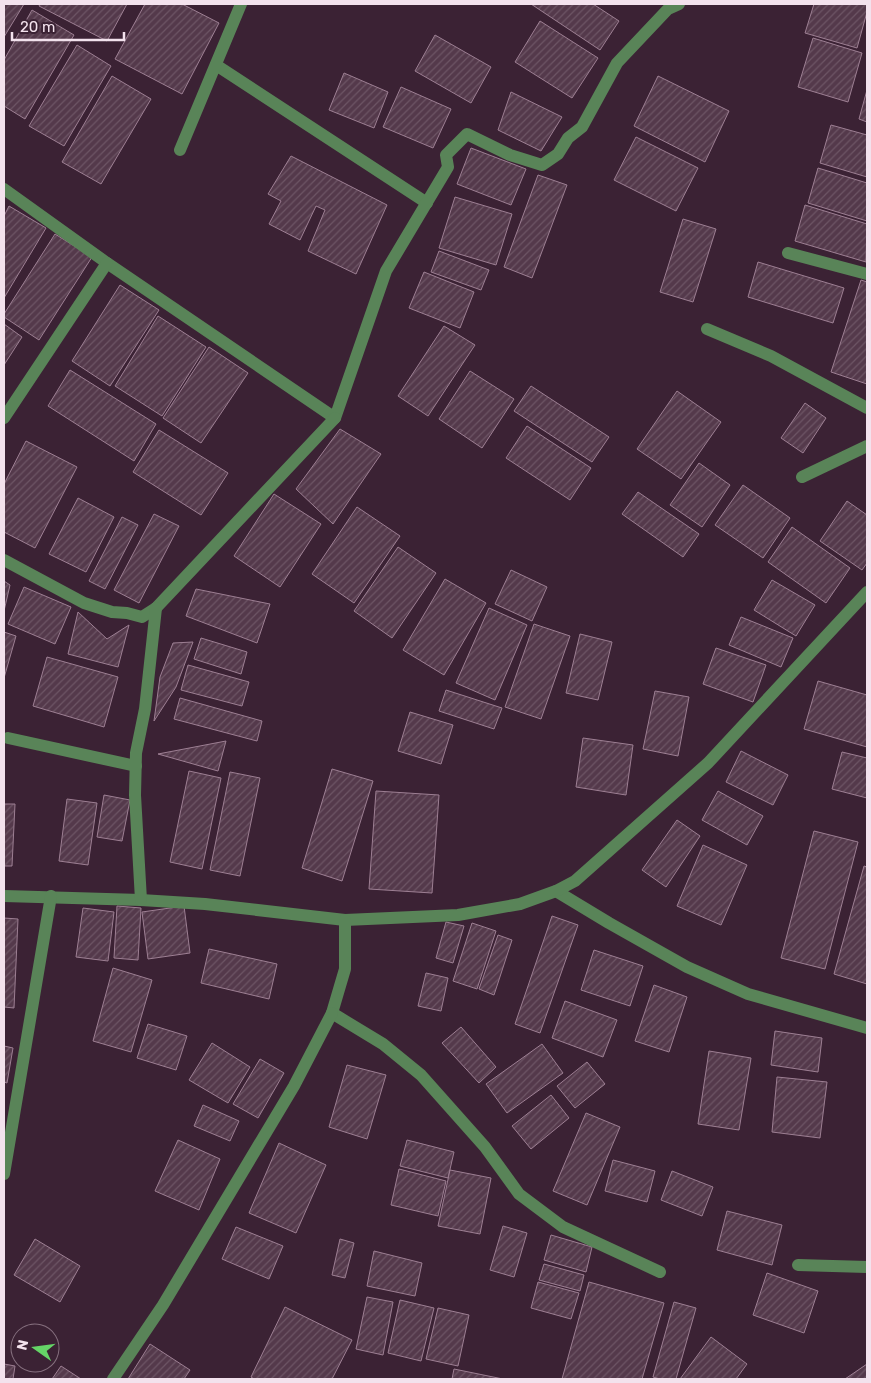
<svg xmlns="http://www.w3.org/2000/svg" width="871" height="1383" font-family="Rubik,sans-serif">
	<style>
		.building { fill: url(#building-hatch); stroke: #9d7f93 }
		.lines { fill: none; stroke-linecap: round; stroke-linejoin: round }
		.minor { stroke: #598458; stroke-width: 12 }
	</style>
	<defs>
		<pattern id="building-hatch" width="6" height="6" patternUnits="userSpaceOnUse" patternTransform="scale(1.25)"><rect width="6" height="6" fill="#54394b"/><path d="M-1 1l2-2M0 6l6-6M5 7l2-2" fill="none" stroke="#6d5565"/></pattern>
	</defs>
	<rect width="100%" height="100%" fill="#3b2234"/>
	<g class="building">
		<path d="M4 4H24L4 37Z"/>
		<path d="M40 4H127L107 41 39 6Z"/>
		<path d="M145 4H182L219 23 182 94 115 59Z"/>
		<path d="M531 4H593L619 21 600 50Z"/>
		<path d="M814 4H867V12L857 48 805 33Z"/>
		<path d="M32 10 74 35 25 119 4 106V60Z"/>
		<path d="M540 21 598 58 572 98 515 62Z"/>
		<path d="M435 35 491 67 471 103 415 71Z"/>
		<path d="M813 38 862 53 848 102 798 87Z"/>
		<path d="M77 45 111 66 64 146 29 126Z"/>
		<path d="M344 73 388 92 374 128 329 110Z"/>
		<path d="M112 76 151 99 101 184 62 162Z"/>
		<path d="M658 76 729 111 705 162 634 126Z"/>
		<path d="M401 87 451 109 433 148 383 127Z"/>
		<path d="M867 90V122L859 119Z"/>
		<path d="M511 92 562 117 541 151 498 130Z"/>
		<path d="M831 125 867 135V177L820 163Z"/>
		<path d="M636 137 698 168 676 211 614 180Z"/>
		<path d="M471 148 526 169 511 205 457 184Z"/>
		<path d="M291 156 387 205 356 274 308 251 325 210 316 206 300 240 269 224 281 201 268 194Z"/>
		<path d="M818 168 867 183V221L808 203Z"/>
		<path d="M538 175 567 185 532 278 504 267Z"/>
		<path d="M455 197 512 214 496 265 439 248Z"/>
		<path d="M805 205 867 224 866 262 795 241Z"/>
		<path d="M9 206 46 228 4 298V216Z"/>
		<path d="M683 219 716 229 693 302 660 292Z"/>
		<path d="M55 234 92 257 39 340 4 317V314Z"/>
		<path d="M439 251 489 270 481 290 431 272Z"/>
		<path d="M758 262 844 288 833 323 748 297Z"/>
		<path d="M424 272 474 292 460 328 409 308Z"/>
		<path d="M861 280 867 282V384L831 372Z"/>
		<path d="M120 285 159 310 110 386 72 361Z"/>
		<path d="M158 316 206 347 162 416 115 386Z"/>
		<path d="M4 324 22 337 4 365Z"/>
		<path d="M444 326 475 345 428 416 398 396Z"/>
		<path d="M209 347 248 373 201 443 163 418Z"/>
		<path d="M70 370 156 424 134 461 48 406Z"/>
		<path d="M470 371 514 399 482 448 439 419Z"/>
		<path d="M531 386 609 437 592 462 514 411Z"/>
		<path d="M677 391 721 422 681 479 637 449Z"/>
		<path d="M805 403 826 418 803 453 781 438Z"/>
		<path d="M527 426 591 468 570 500 506 458Z"/>
		<path d="M340 429 381 454 333 524 296 489Z"/>
		<path d="M159 430 228 473 201 515 133 472Z"/>
		<path d="M26 441 77 467 35 548 4 532V484Z"/>
		<path d="M699 463 730 485 702 527 670 505Z"/>
		<path d="M743 485 790 518 763 558 715 525Z"/>
		<path d="M638 492 699 534 683 557 622 514Z"/>
		<path d="M274 494 321 524 280 587 234 556Z"/>
		<path d="M78 498 114 517 86 572 49 554Z"/>
		<path d="M847 501 867 515V563L862 570 820 541Z"/>
		<path d="M357 507 400 536 354 603 312 574Z"/>
		<path d="M154 514 179 526 139 603 114 590Z"/>
		<path d="M122 517 138 525 105 589 89 581Z"/>
		<path d="M792 527 850 568 826 603 768 562Z"/>
		<path d="M398 547 436 573 392 638 354 611Z"/>
		<path d="M511 570 547 587 532 621 495 604Z"/>
		<path d="M445 579 486 603 444 675 403 650Z"/>
		<path d="M772 580 815 605 796 636 754 610Z"/>
		<path d="M4 581 10 585 4 611Z"/>
		<path d="M24 587 71 607 55 644 8 624Z"/>
		<path d="M196 589 270 604 257 643 186 616Z"/>
		<path d="M489 608 527 625 495 700 456 683Z"/>
		<path d="M78 612 107 639 129 625 118 667 68 654Z"/>
		<path d="M741 617 793 638 781 667 729 645Z"/>
		<path d="M534 624 570 636 541 719 505 707Z"/>
		<path d="M4 632 16 636 4 678Z"/>
		<path d="M580 634 612 642 598 700 566 693Z"/>
		<path d="M201 638 247 652 241 674 194 659Z"/>
		<path d="M193 642 176 687 154 721 160 677 173 643Z"/>
		<path d="M716 648 766 665 753 702 703 684Z"/>
		<path d="M47 657 118 677 104 727 33 706Z"/>
		<path d="M188 665 249 682 242 706 181 690Z"/>
		<path d="M818 681 867 695V747L804 729Z"/>
		<path d="M446 690 502 708 494 729 439 711Z"/>
		<path d="M655 691 689 697 678 756 643 749Z"/>
		<path d="M180 698 262 721 257 741 174 719Z"/>
		<path d="M410 712 453 725 441 764 398 751Z"/>
		<path d="M583 738 633 745 626 795 576 787Z"/>
		<path d="M226 741 218 771 158 754Z"/>
		<path d="M741 751 788 775 773 805 726 782Z"/>
		<path d="M842 752 867 758V798L832 789Z"/>
		<path d="M332 769 373 781 342 881 302 868Z"/>
		<path d="M189 771 221 778 202 869 170 862Z"/>
		<path d="M230 772 260 778 240 876 210 870Z"/>
		<path d="M376 791 439 795 432 893 369 889Z"/>
		<path d="M718 791 763 816 747 845 702 820Z"/>
		<path d="M104 795 130 800 122 841 97 837Z"/>
		<path d="M67 799 97 803 88 865 59 861Z"/>
		<path d="M4 804H15L12 866H4Z"/>
		<path d="M677 820 700 836 666 887 642 870Z"/>
		<path d="M814 831 858 842 825 969 781 958Z"/>
		<path d="M703 845 747 865 721 925 677 906Z"/>
		<path d="M864 866 867 867V984L834 974Z"/>
		<path d="M117 906 141 908 138 960 114 958Z"/>
		<path d="M184 906 190 953 148 959 142 912Z"/>
		<path d="M83 908 114 912 108 961 76 957Z"/>
		<path d="M552 916 578 925 540 1033 515 1024Z"/>
		<path d="M4 918 18 919 14 1008 4 1007Z"/>
		<path d="M446 922 464 926 453 963 436 958Z"/>
		<path d="M472 923 496 931 477 989 453 981Z"/>
		<path d="M498 935 512 940 494 995 479 989Z"/>
		<path d="M209 949 277 964 269 999 201 983Z"/>
		<path d="M594 950 643 966 630 1006 581 990Z"/>
		<path d="M113 968 152 980 131 1052 93 1041Z"/>
		<path d="M426 973 448 978 441 1011 418 1006Z"/>
		<path d="M654 985 687 997 669 1052 635 1041Z"/>
		<path d="M565 1001 617 1020 603 1057 552 1038Z"/>
		<path d="M148 1024 187 1036 176 1070 137 1058Z"/>
		<path d="M461 1027 496 1067 479 1083 442 1043Z"/>
		<path d="M775 1031 822 1038 818 1072 771 1065Z"/>
		<path d="M212 1043 250 1067 228 1103 189 1080Z"/>
		<path d="M542 1044 563 1073 507 1113 486 1084Z"/>
		<path d="M4 1046 13 1048 7 1083 4 1082Z"/>
		<path d="M709 1051 751 1058 739 1130 698 1124Z"/>
		<path d="M260 1059 284 1073 258 1118 233 1104Z"/>
		<path d="M587 1062 605 1084 575 1108 557 1086Z"/>
		<path d="M347 1065 386 1075 367 1139 329 1127Z"/>
		<path d="M777 1077 827 1082 820 1138 772 1132Z"/>
		<path d="M551 1095 569 1118 531 1149 512 1126Z"/>
		<path d="M203 1105 239 1121 230 1141 194 1126Z"/>
		<path d="M586 1113 620 1127 587 1205 553 1191Z"/>
		<path d="M178 1140 220 1159 199 1210 155 1191Z"/>
		<path d="M407 1140 454 1152 448 1178 400 1166Z"/>
		<path d="M279 1143 326 1165 296 1233 249 1213Z"/>
		<path d="M613 1160 655 1171 647 1202 605 1191Z"/>
		<path d="M399 1169 446 1181 438 1216 391 1205Z"/>
		<path d="M450 1170 491 1178 480 1234 438 1226Z"/>
		<path d="M672 1171 713 1187 702 1216 661 1200Z"/>
		<path d="M727 1211 782 1225 772 1265 717 1250Z"/>
		<path d="M503 1226 527 1233 514 1277 490 1270Z"/>
		<path d="M236 1227 283 1246 269 1279 222 1259Z"/>
		<path d="M551 1235 592 1247 586 1272 544 1260Z"/>
		<path d="M35 1239 80 1266 60 1302 14 1275Z"/>
		<path d="M340 1239 354 1243 345 1278 332 1275Z"/>
		<path d="M374 1251 422 1263 415 1296 367 1286Z"/>
		<path d="M544 1264 584 1275 580 1291 539 1280Z"/>
		<path d="M767 1273 818 1291 804 1333 753 1315Z"/>
		<path d="M538 1282 579 1293 571 1319 531 1308Z"/>
		<path d="M589 1282 664 1303 642 1379H562Z"/>
		<path d="M367 1297 393 1302 383 1355 356 1349Z"/>
		<path d="M400 1300 434 1308 421 1361 388 1353Z"/>
		<path d="M674 1302 696 1308 676 1379H660L653 1377Z"/>
		<path d="M285 1307 352 1340 332 1379H254L251 1377Z"/>
		<path d="M438 1308 469 1315 458 1366 426 1359Z"/>
		<path d="M711 1337 747 1364 736 1379H680Z"/>
		<path d="M150 1344 190 1370 184 1379H128Z"/>
		<path d="M4 1364 15 1366 13 1379H4Z"/>
		<path d="M867 1364V1379H845Z"/>
		<path d="M61 1366 81 1379H52Z"/>
		<path d="M454 1369 503 1379H452Z"/>
	</g>
	<g class="lines">
		<g class="minor">
			<path d="M216 65 427 203"/>
			<path d="M180 150 241 4"/>
			<path d="M4 189 107 263 335 418 386 271 448 167 446 155 467 134 510 155 542 165 558 154 568 138 582 127 617 63 668 9 679 4"/>
			<path d="M788 253 867 274"/>
			<path d="M707 329 771 356 867 408"/>
			<path d="M4 418 107 263"/>
			<path d="M802 477 867 446"/>
			<path d="M4 560 84 603 112 612 127 613 142 617 156 608 335 418"/>
			<path d="M8 738 136 766"/>
			<path d="M556 891 609 923 687 967 748 994 867 1028"/>
			<path d="M4 896 141 900 205 904 345 920 458 915 520 904 556 891 575 881 708 763 867 592"/>
			<path d="M141 900 135 795 136 753 145 709 156 608"/>
			<path d="M345 920V969L332 1013 383 1044 421 1075 485 1147 519 1194 563 1227 660 1272"/>
			<path d="M4 1174 51 896"/>
			<path d="M798 1265 867 1267"/>
			<path d="M113 1379 163 1305 294 1086 332 1013"/>
		</g>
	</g>
	<rect width="871" height="1383" fill="none" stroke="#f3e2ed" stroke-width="10"/>
	<g transform="translate(35 1348) rotate(284)"><circle r="24" fill="#3b2234" stroke="#856f7e"/>
	<path d="M0-4L9 19L0 12L-9 19Z" fill="#65d467"/>
	<text y="-8" font-size="14" font-weight="bold" text-anchor="middle" fill="#f3e2ed">N</text>
	</g>
	<path d="M12 32v8h112v-8" fill="none" stroke="#f3e2ed" stroke-width="2.5"/>
	<text x="20" y="32" font-size="15" fill="#f3e2ed" stroke="#3b2234" stroke-width="4" paint-order="stroke">20 m</text>
</svg>
